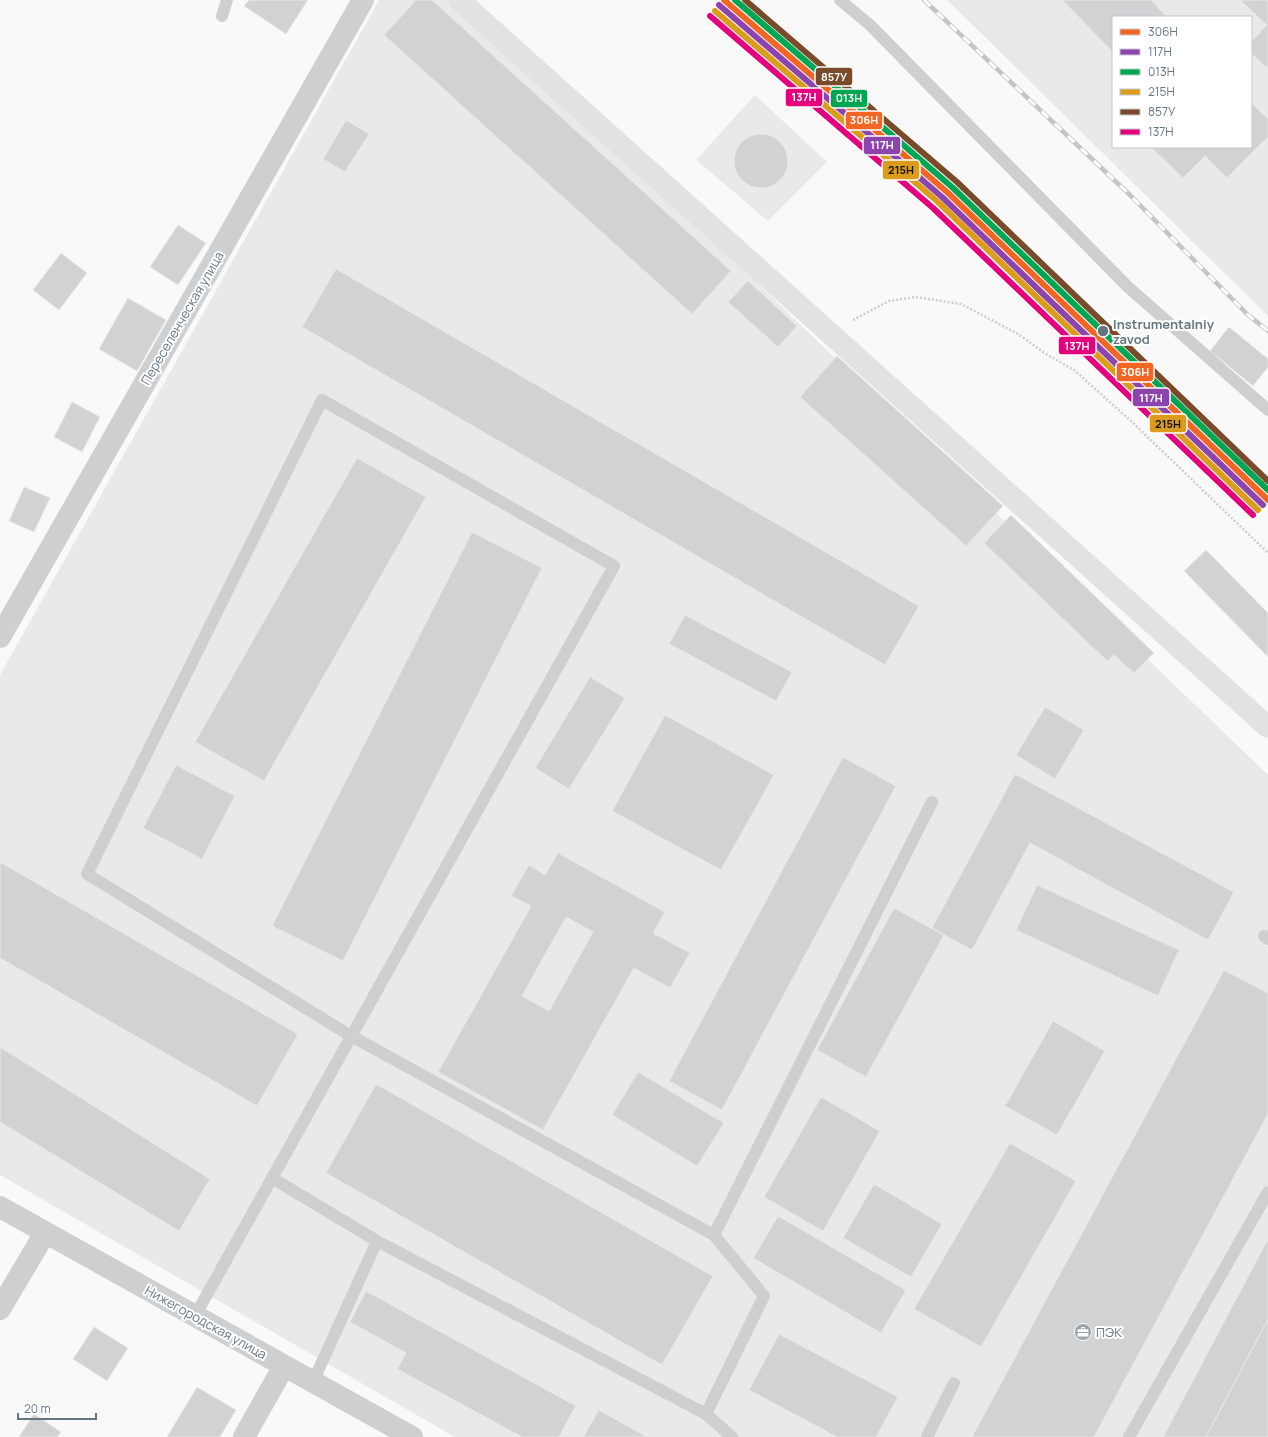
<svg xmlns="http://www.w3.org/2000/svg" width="1268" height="1437" font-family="Manrope,sans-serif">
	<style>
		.built { fill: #e8e9e9; fill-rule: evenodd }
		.building { fill: #d0d2d3; stroke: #e8e8e8; fill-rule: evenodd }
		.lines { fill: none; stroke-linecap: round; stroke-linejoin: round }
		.path { stroke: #cbcccd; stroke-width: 2.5; stroke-dasharray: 2 2; stroke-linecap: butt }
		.lane { stroke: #cecfd0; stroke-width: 12 }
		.street { stroke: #cecfd0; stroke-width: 22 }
		.secondary { stroke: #e1e2e2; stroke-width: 22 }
		.rail-casing { stroke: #c3c5c6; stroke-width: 4.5 }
		.rail { stroke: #fff; stroke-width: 3; stroke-dasharray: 9; stroke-linecap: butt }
		.rail-1-casing { stroke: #fff; stroke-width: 9 }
		.rail-2-casing { stroke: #fff; stroke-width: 9 }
		.rail-3-casing { stroke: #fff; stroke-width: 9 }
		.rail-4-casing { stroke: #fff; stroke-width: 9 }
		.rail-5-casing { stroke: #fff; stroke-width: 9 }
		.rail-6-casing { stroke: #fff; stroke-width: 9 }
		.rail-1 { stroke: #f26522; stroke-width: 6 }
		.rail-2 { stroke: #8e44ad; stroke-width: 6 }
		.rail-3 { stroke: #00a651; stroke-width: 6 }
		.rail-4 { stroke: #da9c1a; stroke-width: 6 }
		.rail-5 { stroke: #7a4b2a; stroke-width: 6 }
		.rail-6 { stroke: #e5007d; stroke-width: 6 }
		.stop-dot { fill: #657683; stroke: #fff; stroke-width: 1.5 }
		.labels { text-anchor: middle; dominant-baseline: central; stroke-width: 4; stroke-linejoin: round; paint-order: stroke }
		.street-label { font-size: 13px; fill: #657683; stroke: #fff }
		.stop-label { font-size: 13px; font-weight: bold; fill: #657683; stroke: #fff; text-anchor: start }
		.poi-label { font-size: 13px; fill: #657683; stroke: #fff; text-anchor: start }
		.line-badge { stroke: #fff; stroke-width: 1.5 }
		.badge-label { font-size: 11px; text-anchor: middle; font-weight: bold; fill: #fff }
		.pale-badge-label { font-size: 11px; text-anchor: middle; font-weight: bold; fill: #111 }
	</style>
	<rect width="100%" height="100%" fill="#f9f9f9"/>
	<g class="built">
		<path d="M379 0H463L1268 775V1437H455L0 1175V675Z"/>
		<path d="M947 0H1268V316L984 36ZM1113 17H1251V147H1113Z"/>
		<path d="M755 95 827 162 768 221 696 160Z"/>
	</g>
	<g class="building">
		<path d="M249 0H308L286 34 244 6Z"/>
		<path d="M416 0H432L731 271 692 314 384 35Z"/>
		<path d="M1062 0H1151L1167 17H1113V52Z"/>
		<path d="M1240 0H1268V69L1251 53V42L1267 25Z"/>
		<path d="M1251 102 1268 119V137L1227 178 1205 156 1183 178 1151 147H1251Z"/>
		<path d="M346 120 369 134 345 172 323 159Z"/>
		<circle cx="761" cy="161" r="27"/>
		<path d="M178 225 206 243 178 285 150 267Z"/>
		<path d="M61 253 87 273 59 310 33 290Z"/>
		<path d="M336 269 919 606 885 665 302 327Z"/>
		<path d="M748 281 797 326 778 347 728 302Z"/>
		<path d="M128 298 166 320 137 371 99 349Z"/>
		<path d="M1229 327 1268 359V367L1253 386 1210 351Z"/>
		<path d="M837 356 1003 506 966 546 800 397Z"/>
		<path d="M72 402 100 417 82 452 54 437Z"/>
		<path d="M357 458 426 497 264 781 195 742Z"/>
		<path d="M24 487 50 498 34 532 9 521Z"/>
		<path d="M1011 515 1154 653 1134 673 1114 655 1107 661 984 543Z"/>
		<path d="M472 532 542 568 343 961 272 926Z"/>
		<path d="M1206 550 1268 613V657L1184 571Z"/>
		<path d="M685 615 792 672 776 701 669 644Z"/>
		<path d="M590 677 625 698 569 789 535 768Z"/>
		<path d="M1045 707 1084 730 1055 779 1016 755Z"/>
		<path d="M665 715 774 775 721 870 612 811Z"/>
		<path d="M843 757 896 786 722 1110 669 1081Z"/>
		<path d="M176 765 235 796 202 859 143 828Z"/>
		<path d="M1015 774 1234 892 1208 940 1030 843 972 950 932 928Z"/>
		<path d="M558 853 665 912 653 933 690 953 670 988 634 968 543 1130 438 1072 531 906 511 896 529 865 545 875ZM566 917 593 932 549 1011 522 996Z"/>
		<path d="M0 862 298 1034 257 1106 0 958Z"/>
		<path d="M1037 885 1179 950 1158 996 1016 930Z"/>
		<path d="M894 908 944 935 866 1077 817 1050Z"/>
		<path d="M1224 970 1268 993V1114L1094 1437H972Z"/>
		<path d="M1053 1021 1105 1051 1057 1135 1005 1106Z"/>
		<path d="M0 1047 210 1179 179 1231 0 1122Z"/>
		<path d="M638 1072 724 1123 697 1166 612 1115Z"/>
		<path d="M376 1084 713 1276 662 1365 326 1173Z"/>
		<path d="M821 1097 880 1131 823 1231 764 1197Z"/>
		<path d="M1010 1143 1076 1181 981 1347 914 1309Z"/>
		<path d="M874 1184 942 1224 911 1277 843 1238Z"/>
		<path d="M778 1216 906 1290 881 1333 753 1258Z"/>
		<path d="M1268 1239V1319L1206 1437H1163Z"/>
		<path d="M366 1291 576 1406 559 1437H522L397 1369 406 1353 350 1322Z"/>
		<path d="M1268 1319V1437H1206Z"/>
		<path d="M94 1327 128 1348 107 1381 73 1359Z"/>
		<path d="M779 1334 898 1397 876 1437H837L749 1390Z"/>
		<path d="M197 1387 236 1410 220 1437H167Z"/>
		<path d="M599 1410 647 1437H583Z"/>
		<path d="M34 1414 61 1432 57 1437H19Z"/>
	</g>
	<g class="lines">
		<path class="path" d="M853 320 889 301 916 297 961 304 1018 334 1046 354 1074 370 1130 420 1268 553"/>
		<g class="lane">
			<path d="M840 0 870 25 1128 287 1268 410"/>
			<path d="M222 16 227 0"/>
			<path d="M1264 936 1268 939"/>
			<path d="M272 1178 377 1241"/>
			<path d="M195 1316C335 1066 474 816 614 566L322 400 87 874 351 1036 714 1235 932 802"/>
			<path d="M313 1382 377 1241 706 1414 764 1296 714 1235"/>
			<path d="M706 1414 732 1437"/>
			<path d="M927 1437 954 1383"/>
			<path d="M1129 1437 1268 1192"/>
		</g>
		<g class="street">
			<path d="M0 637 363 0"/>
			<path d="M0 1207 412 1437"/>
			<path d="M0 1309 45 1233"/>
			<path d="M244 1437 284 1366"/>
		</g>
		<path class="secondary" d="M459 0 1268 727"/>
		<g class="rail-casing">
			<path id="rail" d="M924 0 1129 194 1247 314 1268 331"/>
		</g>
		<use href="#rail" class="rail"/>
		<g class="rail-1-casing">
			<path id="rail-1" d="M724 0 947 192 1268 500"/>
		</g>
		<g class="rail-2-casing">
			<path id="rail-2" d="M719 5 942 197 1263 505"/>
		</g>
		<g class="rail-3-casing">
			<path id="rail-3" d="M735 0 952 187 1268 490"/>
		</g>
		<g class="rail-4-casing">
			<path id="rail-4" d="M715 11 938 202 1258 510"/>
		</g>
		<g class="rail-5-casing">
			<path id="rail-5" d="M745 0 957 182 1268 481"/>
		</g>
		<g class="rail-6-casing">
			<path id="rail-6" d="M710 16 933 208 1253 515"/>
		</g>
		<use href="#rail-1" class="rail-1"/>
		<use href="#rail-2" class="rail-2"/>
		<use href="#rail-3" class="rail-3"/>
		<use href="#rail-4" class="rail-4"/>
		<use href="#rail-5" class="rail-5"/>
		<use href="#rail-6" class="rail-6"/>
	</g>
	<defs>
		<g id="office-disc" transform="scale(0.9)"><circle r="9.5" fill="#99a4ac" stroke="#fff"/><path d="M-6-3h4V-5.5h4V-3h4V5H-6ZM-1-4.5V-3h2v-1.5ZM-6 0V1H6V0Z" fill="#fff"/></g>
	</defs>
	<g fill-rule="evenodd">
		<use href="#office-disc" x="1083" y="1332"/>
	</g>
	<circle class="stop-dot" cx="1103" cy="331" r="6"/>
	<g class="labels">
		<g class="street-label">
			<text transform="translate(182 318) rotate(-60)">Переселенческая улица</text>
			<text transform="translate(206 1322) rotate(29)">Нижегородская улица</text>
		</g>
		<g class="stop-label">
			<text x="1113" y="324">Instrumentalniy<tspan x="1113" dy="15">zavod</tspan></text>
		</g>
		<g class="poi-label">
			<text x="1096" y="1332">ПЭК</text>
		</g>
	</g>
	<g class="line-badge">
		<rect x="815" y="67" width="38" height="19" rx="4" fill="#7a4b2a"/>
		<rect x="785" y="88" width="38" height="19" rx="4" fill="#e5007d"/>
		<rect x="830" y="89" width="38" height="19" rx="4" fill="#00a651"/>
		<rect x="845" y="111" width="38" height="19" rx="4" fill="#f26522"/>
		<rect x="863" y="136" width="38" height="19" rx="4" fill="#8e44ad"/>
		<rect x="882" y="160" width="38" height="20" rx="4" fill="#da9c1a"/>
		<rect x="1058" y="336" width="38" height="19" rx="4" fill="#e5007d"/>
		<rect x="1116" y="362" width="38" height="20" rx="4" fill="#f26522"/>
		<rect x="1132" y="388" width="38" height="19" rx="4" fill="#8e44ad"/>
		<rect x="1149" y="414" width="38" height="19" rx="4" fill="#da9c1a"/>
	</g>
	<g class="badge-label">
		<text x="834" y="81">857У</text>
		<text x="804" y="101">137Н</text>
		<text x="849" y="102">013Н</text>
		<text x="864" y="124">306Н</text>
		<text x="882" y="149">117Н</text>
		<text x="1077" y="350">137Н</text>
		<text x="1135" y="376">306Н</text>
		<text x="1151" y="402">117Н</text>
	</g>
	<g class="pale-badge-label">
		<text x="901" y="174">215Н</text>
		<text x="1168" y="428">215Н</text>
	</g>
	<rect x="1112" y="16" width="140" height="132" fill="#ffffff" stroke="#c1c8cd"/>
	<rect x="1120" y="29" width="20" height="6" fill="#f26522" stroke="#c1c8cd"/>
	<text x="1148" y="36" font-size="12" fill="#657683">306Н</text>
	<rect x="1120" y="49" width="20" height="6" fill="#8e44ad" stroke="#c1c8cd"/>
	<text x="1148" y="56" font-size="12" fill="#657683">117Н</text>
	<rect x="1120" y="69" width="20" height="6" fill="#00a651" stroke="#c1c8cd"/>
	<text x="1148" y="76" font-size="12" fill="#657683">013Н</text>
	<rect x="1120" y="89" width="20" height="6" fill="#da9c1a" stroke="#c1c8cd"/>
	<text x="1148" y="96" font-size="12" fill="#657683">215Н</text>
	<rect x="1120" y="109" width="20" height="6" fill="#7a4b2a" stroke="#c1c8cd"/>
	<text x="1148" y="116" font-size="12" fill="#657683">857У</text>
	<rect x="1120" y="129" width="20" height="6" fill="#e5007d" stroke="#c1c8cd"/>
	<text x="1148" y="136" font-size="12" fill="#657683">137Н</text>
	<path d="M18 1413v6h78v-6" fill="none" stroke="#657683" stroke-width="2"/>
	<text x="24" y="1413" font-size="12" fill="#657683" stroke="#ffffff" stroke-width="3" paint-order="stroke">20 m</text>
</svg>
